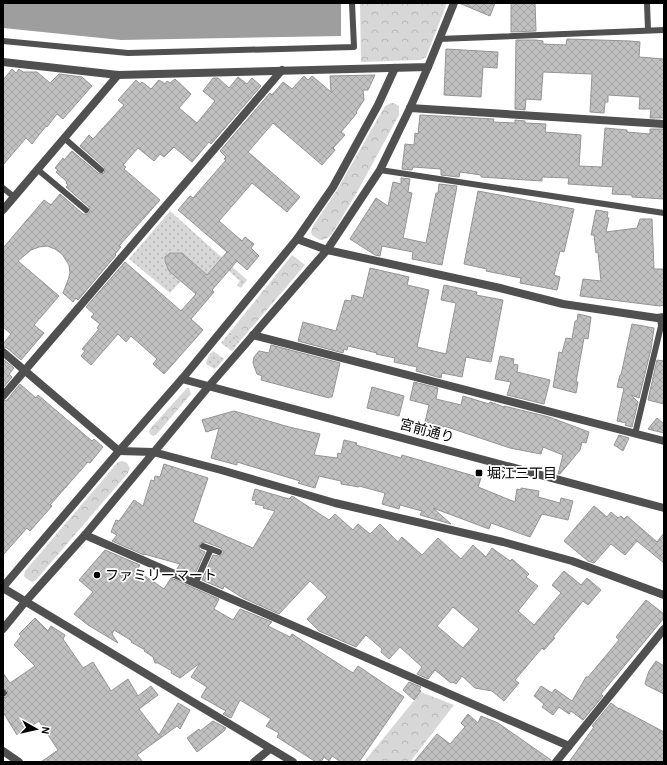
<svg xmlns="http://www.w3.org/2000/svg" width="667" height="765" font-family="Karla,'Noto Sans JP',sans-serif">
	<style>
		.grass { fill: url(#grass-dots) }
		.forest { fill: url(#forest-crowns) }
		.water { fill: #9e9e9e }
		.building { fill: url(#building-cross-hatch); stroke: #949494; fill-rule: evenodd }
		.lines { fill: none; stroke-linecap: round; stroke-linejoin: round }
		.service { stroke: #505050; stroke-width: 6 }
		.minor { stroke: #505050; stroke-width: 8 }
		.tertiary { stroke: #505050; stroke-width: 8 }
		.poi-dot { fill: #000; stroke: #fff; stroke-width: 1.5 }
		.labels { text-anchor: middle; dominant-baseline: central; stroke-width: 3.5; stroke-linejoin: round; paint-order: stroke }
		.street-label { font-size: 14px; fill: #000; stroke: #fff }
		.poi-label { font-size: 14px; fill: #000; stroke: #fff; text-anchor: start }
	</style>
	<defs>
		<pattern id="grass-dots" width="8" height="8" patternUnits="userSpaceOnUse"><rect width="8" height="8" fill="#d7d7d7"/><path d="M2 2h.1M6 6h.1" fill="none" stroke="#b7b7b7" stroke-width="1.8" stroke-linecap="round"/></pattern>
		<pattern id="forest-crowns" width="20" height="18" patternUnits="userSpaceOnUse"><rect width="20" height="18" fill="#d7d7d7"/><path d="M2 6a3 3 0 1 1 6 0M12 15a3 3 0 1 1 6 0" fill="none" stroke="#b7b7b7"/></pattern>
		<pattern id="building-cross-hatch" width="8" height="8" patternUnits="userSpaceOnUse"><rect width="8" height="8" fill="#c0c0c0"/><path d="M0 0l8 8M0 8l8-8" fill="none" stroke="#a3a3a3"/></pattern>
	</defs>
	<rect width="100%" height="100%" fill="#fff"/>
	<g class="grass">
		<path d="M170 211 247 280 241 288 237 285 240 281 229 271 207 276C200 270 188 256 181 253 177 252 172 252 168 254 156 262 175 276 181 281L170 293 129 259Z"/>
		<path d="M230 332 240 341 232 351 221 343Z"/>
		<path d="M213 351 224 359 217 367 215 369 206 364 208 357Z"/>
	</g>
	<g class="forest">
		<path d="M360 3H447L426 57 420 60 361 62Z"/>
		<path d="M391 103H394L399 106V115L356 194 332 234 326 239 320 240 312 235 311 232 313 226 337 190 385 106Z"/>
		<path d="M292 255 305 265 240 341 230 332Z"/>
		<path d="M187 388H189L191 394 156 435 153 436 150 434 149 431 150 429Z"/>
		<path d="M122 461 127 463 130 468 128 473 36 580 32 582 27 579 24 576 25 571 118 462Z"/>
		<path d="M421 692 454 705 410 762H364Z"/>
	</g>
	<path class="water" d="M3 3H341V36L121 40 3 28Z"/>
	<g class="building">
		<path d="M459 3H495L490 16Z"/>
		<path d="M511 3H535L536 31 511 32Z"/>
		<path d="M567 39 630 41 640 42 639 57 664 59V118H650L651 109H639L640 97 608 95V102H605L604 113 590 112 592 74 543 72 541 100 526 99 525 110 515 109 516 40H536L543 41V44L566 45Z"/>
		<path d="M446 49 498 52 497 68 483 67 481 97 444 95Z"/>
		<path d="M12 69 16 73 19 69 23 72H37L50 83 59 74 82 77 92 86 63 119 57 114 47 127 46 126 32 144 26 138 3 165V80Z"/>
		<path d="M375 75 368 90H363L364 100 356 112 357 113 341 132 345 135 333 148 335 150 322 165 273 123 248 152 300 197 287 212 252 183 219 221 242 241 245 237 254 244 251 248 259 256 247 270 237 261 212 290 214 292 191 319 203 330 164 374 153 364 157 359 131 336 126 342 118 334 91 365 81 356 85 351 82 349 99 329 97 328 100 324 91 317 94 314 86 307 125 262 181 311 196 294 169 271 165 262V257L170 253H182L207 275 227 252 178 210 190 196 193 198 226 160 224 159 226 157 220 151 270 93 272 95 283 82 292 89 304 76 308 80 312 76 331 92 330 76Z"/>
		<path d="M238 77 247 84 252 78 261 86 211 144 209 142 192 162 174 147 164 157 160 154 154 161 138 148 123 165 126 167 124 169 160 200 119 246 121 247 115 254 116 255 78 300 76 298 73 302 63 293 68 280 70 273 69 265 62 254 55 249 47 246 39 247 31 250 18 261 59 296 34 325 44 333 21 360 7 348 3 347V344L11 334 3 327V248L44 200 51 205 60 194 83 214H88L90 211 89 207 66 187 68 185 66 183 67 182 56 172 58 170 55 168 63 158 64 160 72 151 98 173 101 174 104 173 105 170 104 167 80 146 89 135 93 139 124 105 118 100 136 80 140 84 142 82 151 89 159 80 165 84 167 81 170 83 175 79 191 94 179 108 197 123 215 101 203 91 213 78H218L229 88Z"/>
		<path d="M420 115 494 119 493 122 515 123V120L525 121V123L546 124 545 132 581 135 579 166 602 167 605 128 627 130V132L650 134V129H664V199L632 197V195L612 194 613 187 568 184 569 178 542 177V181L481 177V175L460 172 459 177 441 175V169L413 167 412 170 402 169 405 144 414 145 415 133 418 134Z"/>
		<path d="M401 178 410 179 408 192 412 193 403 238 426 243 436 193H438L439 184 457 186 442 265 412 259 413 252 382 246 380 256 375 255 350 239 376 198 388 206 393 182 401 184Z"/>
		<path d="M478 191 574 209 564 252 560 251 554 275 560 277 557 290 520 283 521 278 486 271 487 269 464 264Z"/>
		<path d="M596 210 608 212 607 218H609L606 232 637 228 640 219H652L654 269H664V305L660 306 580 296 583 279 601 281 598 252 596 253 594 235H591Z"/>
		<path d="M370 268 409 277 407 285 429 290 417 347 446 354 456 303 441 300 444 285 477 292 476 295 503 300 491 362 466 357 462 377 442 373 441 378 416 371 417 367 394 362 395 358 376 354 377 353 348 346 347 350 344 349 343 353 298 341 303 322 336 331 345 300 351 301 352 295 363 298Z"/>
		<path d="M578 314 591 317 588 339 584 338 576 382H578L576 393 553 387 559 352 562 353 566 338 572 339 575 321H577Z"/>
		<path d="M632 324 654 328 651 349 639 398 631 395 638 402 632 427 625 425 626 423 617 421 624 388 617 387 620 375H621Z"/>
		<path d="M271 345 340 363 332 397H329V398L261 380 262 376 257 374 253 363 254 357 259 351 269 353Z"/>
		<path d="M500 356 514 359 513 364 518 365 517 372 550 380 544 404 507 395 511 382 495 379Z"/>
		<path d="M3 359 14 368 9 374 12 377 3 388Z"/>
		<path d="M657 360 664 361V404L648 400Z"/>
		<path d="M414 382 438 388 436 399 461 405 463 396 489 404 490 402 504 407V406L549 417 589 432 586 443 582 442 580 450 560 474H558L563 455 543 447 541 454 510 448 444 426V427L425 422 429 405 410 400Z"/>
		<path d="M20 384 36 398 38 395 92 441 94 439 103 447 90 463 88 462 50 505 52 506 30 531 27 528 3 555V401L7 400Z"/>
		<path d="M372 387 404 396 399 416 367 408Z"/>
		<path d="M234 411 289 427 320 434 314 455 337 458 338 453 341 454 344 440 357 443 356 445 401 458 402 455 481 478 478 487 515 502 517 489 521 490V488L539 491 538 497 560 503 561 498 573 501 568 520 542 514 530 537 491 523 489 529 433 508 451 524 420 515 422 511 400 505 399 509 382 504 385 493 359 486V487L341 484V481L319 476 315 488 298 483 300 481 237 462V465L211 458 219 428 206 432 202 420Z"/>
		<path d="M657 418 664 424V433L648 429Z"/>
		<path d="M619 435 629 438 623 451 614 445Z"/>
		<path d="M164 464 208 478 193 522 253 548 275 511 263 508 264 506 255 504 256 501 252 500 255 489 289 499 292 496 329 520 335 514 353 530 358 524 370 534 380 524 398 542 402 537 422 555 438 538 461 559 473 545 486 557 492 548 510 561 512 559 529 574 526 577 538 586 518 611 534 625 561 593 552 585 564 571 581 585 587 578 601 590 588 605 583 601 553 637 555 638 544 650 542 648 515 680 519 683 504 701 492 691 475 688 462 676 456 684 453 682 451 683 435 670 428 679 417 674 422 667 400 647 389 659 381 652 382 649 366 635 356 647 319 631 307 619 327 597 310 581 279 614 243 598 224 586 223 589 202 580 213 555 219 556 223 554V551L221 548 205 542 200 543 199 549 205 552 194 576 177 569 180 564 144 554V555L112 541 117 535 111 532 116 520 119 521 134 500 143 506 151 480 154 481 155 476 160 477ZM453 607 479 629 463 648 437 626Z"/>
		<path d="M594 506 607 517 611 512 618 518 621 516 624 519 627 516 657 542 664 533V563L637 541 625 555 611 544 594 563 588 561 564 541Z"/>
		<path d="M105 550 140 565 136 572 145 576 164 589 171 578 219 599 214 609 233 620 240 609 272 622 268 626 290 637 292 634 353 673 358 666 404 697 359 762H341L332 756 329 761 324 757 321 762H316L277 737 279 733 266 726 271 719 240 700 231 718 223 714 226 711 201 697 207 687 191 677 200 663 180 678 171 673 172 671 158 663H155L153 657 144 651 145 650 131 642 132 641 114 630 112 634 118 643 88 625 74 614 93 592 79 580Z"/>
		<path d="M646 600 664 614V618L601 694 603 696 583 720 571 711 569 714 559 707 553 715 542 707 544 704 534 696 541 686 552 693 555 689 572 701 586 677H588L619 640 616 637Z"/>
		<path d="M35 618 48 631 51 626 65 635 63 639 83 668 93 662 111 691 128 679 138 696 151 686 158 695 139 709 159 735 178 703 190 710 180 729 177 726 137 755 143 762H41L58 750 39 721 17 735 3 712V698L6 697 8 694 7 690 3 689V673L10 683 35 666 14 645 21 636 19 634Z"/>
		<path d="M656 661 664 666V694L646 685 645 683 649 671Z"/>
		<path d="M409 682 421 687 419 690 421 691 414 700 403 690Z"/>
		<path d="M611 703 619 709V708L664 732V762H569L594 727 592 726Z"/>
		<path d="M468 714 478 723 481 716 498 723 551 760V762H414L437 734 450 744 465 727 461 723Z"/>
		<path d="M213 721 226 728 224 731 197 752 187 738 199 729 200 731Z"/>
	</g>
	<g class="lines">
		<g class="service">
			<path d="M647 3 648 30"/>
			<path d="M439 39 664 30"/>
			<path d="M3 41 128 53 354 47 352 3"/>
			<path d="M64 138 101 170"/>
			<path d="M37 169 86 210"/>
			<path d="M380 170 664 213"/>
			<path d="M3 188 14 197"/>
			<path d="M635 434 661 326 660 317"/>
			<path d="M203 546 219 552"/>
			<path d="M195 584 211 549"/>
			<path d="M3 694 4 693"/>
		</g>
		<g class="minor">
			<path d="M3 62 118 75 428 67 454 3"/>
			<path d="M410 108 664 124"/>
			<path d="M3 210 118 75"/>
			<path d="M297 239 327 250 500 288 563 304 657 318 664 317"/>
			<path d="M253 335 664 441"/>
			<path d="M3 352 119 451 153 452 221 470 335 503 503 542 572 561 664 595"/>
			<path d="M3 396 282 70"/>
			<path d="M85 535 569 746"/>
			<path d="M3 588 293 762"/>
			<path d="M3 751 19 762"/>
			<path d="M254 762 270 749"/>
			<path d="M556 762 664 629"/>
		</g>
		<g class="tertiary">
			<path d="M182 379 664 508"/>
			<path d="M3 587 119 451 182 379 297 239 333 187 378 105 395 68"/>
			<path d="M3 629 25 602 85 535 209 386 327 250 380 170 410 108 428 67"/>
		</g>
	</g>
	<g class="poi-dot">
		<rect x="475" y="469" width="8" height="8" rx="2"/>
		<circle cx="97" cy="575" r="4"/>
	</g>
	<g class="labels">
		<g class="street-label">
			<text transform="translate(427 431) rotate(15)">宮前通り</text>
		</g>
		<g class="poi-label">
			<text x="487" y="473">堀江三丁目</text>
			<text x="105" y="575">ファミリーマート</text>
		</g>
	</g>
	<rect width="667" height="765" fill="none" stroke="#000000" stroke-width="8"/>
	<g transform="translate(36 729) rotate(98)" stroke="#ffffff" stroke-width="3" paint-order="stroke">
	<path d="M0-3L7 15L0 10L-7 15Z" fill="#000000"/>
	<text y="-6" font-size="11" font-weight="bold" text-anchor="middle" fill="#000000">N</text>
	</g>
</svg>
